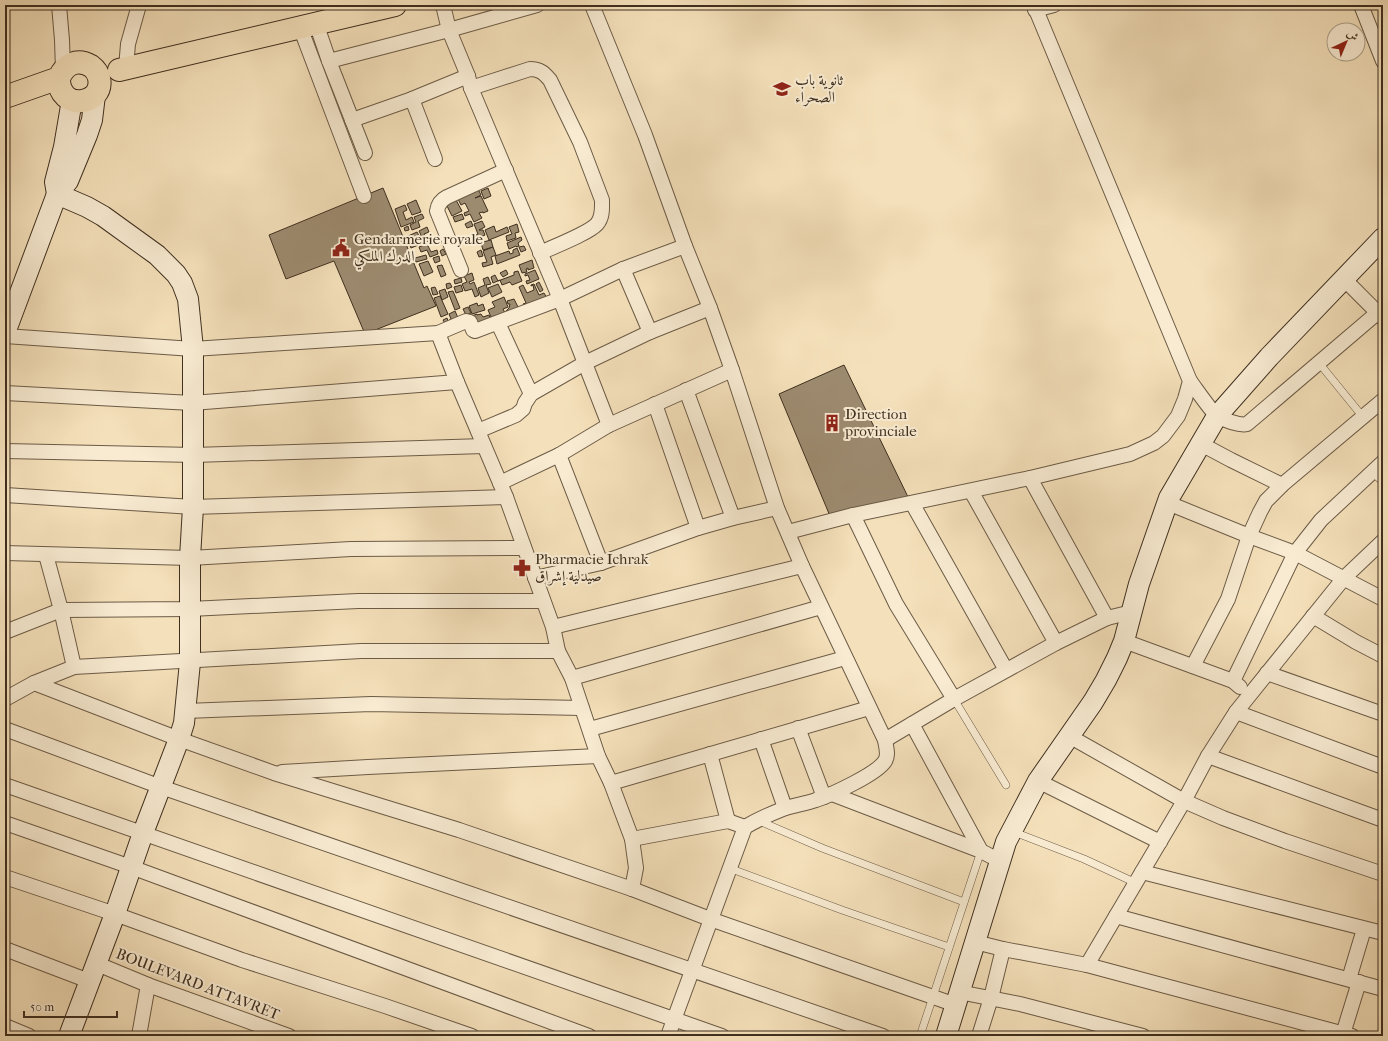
<svg xmlns="http://www.w3.org/2000/svg" width="1388" height="1041" font-family="'IM FELL French Canon',Amiri,serif">
	<style>
		.building { fill: #9d8b70; stroke: #3f2f1f }
		.lines { fill: none; stroke-linecap: round; stroke-linejoin: round }
		.lane-casing { stroke: #6c5b46; stroke-width: 8 }
		.street-casing { stroke: #6c5b46; stroke-width: 16 }
		.secondary-casing { stroke: #3f2f1f; stroke-width: 22 }
		.primary-casing { stroke: #3f2f1f; stroke-width: 24 }
		.lane { stroke: #f8ebd2; stroke-width: 7 }
		.street { stroke: #f8ebd2; stroke-width: 14 }
		.secondary { stroke: #f8ebd2; stroke-width: 20 }
		.primary { stroke: #f4e0ba; stroke-width: 22 }
		.labels { text-anchor: middle; dominant-baseline: central; stroke-width: 4; stroke-linejoin: round; paint-order: stroke }
		.poi-label { font-size: 15px; fill: #3f2f1f; stroke: #f8ebd2; text-anchor: start }
		.street-label { font-size: 15px; fill: #3f2f1f; stroke: #f8ebd2 }
	</style>
	<rect width="100%" height="100%" fill="#f4e0ba"/>
	<filter id="stains"><feTurbulence type="fractalNoise" baseFrequency=".005" numOctaves="4"/><feColorMatrix values="0 0 0 0 .2 0 0 0 0 .09 0 0 0 0 .02 0 0 0 .5 -.17"/></filter>
	<radialGradient id="worn" r=".72"><stop offset=".6" stop-color="#630" stop-opacity="0"/><stop offset="1" stop-color="#630" stop-opacity=".3"/></radialGradient>
	<g class="building">
		<path d="M383 188 424 288 427 286 436 306 365 334 334 261 286 279 269 235Z"/>
		<path d="M488 188 491 196 484 199 481 191Z"/>
		<path d="M478 189 481 195 475 198 481 196 488 211 483 213V212L479 213 482 218 474 222 470 214 465 216 464 213 469 211 465 203 461 205 458 199Z"/>
		<path d="M416 200 421 212 412 215 407 204Z"/>
		<path d="M456 200 462 211 452 216 446 204Z"/>
		<path d="M405 205 407 210 403 212 406 220 412 217 414 222 401 227 395 209Z"/>
		<path d="M422 214 424 218 418 221 420 227 412 230 410 225 416 222 414 217Z"/>
		<path d="M462 214 464 219 455 222 453 217Z"/>
		<path d="M471 221 473 226 467 228 465 224Z"/>
		<path d="M482 221 485 227 479 230H483L485 235 474 240 472 236 478 234 474 224Z"/>
		<path d="M517 224 519 232 515 233 516 238 507 241 506 236 512 234 509 227Z"/>
		<path d="M408 226 409 230 405 231 404 228Z"/>
		<path d="M494 226 496 232 507 227 509 232 489 240 485 230Z"/>
		<path d="M427 227 429 232 424 234 428 241 411 248 406 237 417 232 419 236 421 235 419 231Z"/>
		<path d="M521 237 522 240 518 243 519 246 517 247 516 246 509 249 507 243Z"/>
		<path d="M481 238 483 242 491 240 493 247 483 250 481 243 476 245 474 240Z"/>
		<path d="M427 244 431 252 437 250 438 254 430 257 427 250 421 252 419 247Z"/>
		<path d="M524 246 526 250 521 252 519 247Z"/>
		<path d="M493 247 496 255 491 257 493 264 483 267 482 263 487 262 483 251Z"/>
		<path d="M517 248 520 255 497 264 495 256 509 251 510 254 513 253V250Z"/>
		<path d="M443 249 446 254 442 256 440 251Z"/>
		<path d="M481 250 483 256 479 257 477 252Z"/>
		<path d="M426 255 427 259 416 262 415 258Z"/>
		<path d="M439 256 440 261 435 263 433 258Z"/>
		<path d="M532 260 534 268 528 270V268L526 269 527 272 522 273 519 265Z"/>
		<path d="M428 261 433 272 424 276 419 264Z"/>
		<path d="M442 265 446 275 441 277 437 266Z"/>
		<path d="M506 270 508 274 503 277 500 273Z"/>
		<path d="M535 270 539 279 527 284 526 281 530 280 528 275 525 276V274Z"/>
		<path d="M518 271 522 281 512 285 510 282 502 285 500 280 493 283 491 277 495 275 498 281 514 275V272Z"/>
		<path d="M472 273 474 280 469 282 470 284 474 282 479 295 475 297 472 289 465 291 462 284 467 282 464 276Z"/>
		<path d="M488 277 491 284 486 285 489 293 481 297 478 288 485 285 483 279Z"/>
		<path d="M461 278 462 282 455 284 454 280Z"/>
		<path d="M539 282 543 290 540 292 536 284Z"/>
		<path d="M450 283 452 287 447 289 446 284Z"/>
		<path d="M498 284 502 292 492 297 488 288Z"/>
		<path d="M534 284 539 295 544 293 548 300 525 310 523 304 526 303 519 287 523 285 527 293 534 290 533 285 531 286V285Z"/>
		<path d="M461 285 463 291 456 293 454 287Z"/>
		<path d="M435 287 438 294 433 295 431 288Z"/>
		<path d="M445 289 448 297 442 300 439 291Z"/>
		<path d="M453 291 460 308 455 310 448 292Z"/>
		<path d="M440 296 448 314 441 317 434 298Z"/>
		<path d="M504 297 508 307 503 309 507 317 497 321 495 316 491 317 488 310 495 307 492 302Z"/>
		<path d="M514 299 518 307 515 309 508 316 506 311 509 308 510 304H508L507 301Z"/>
		<path d="M477 303 478 306 483 304 485 310 472 314 469 306Z"/>
		<path d="M468 307 471 313 466 315 463 309Z"/>
		<path d="M455 311 459 320 447 327 443 320 447 318 448 321 451 319 449 314Z"/>
		<path d="M477 314V315L481 314 483 317 489 315 492 323 472 325 469 317Z"/>
		<path d="M844 365 909 499 830 516 779 394Z"/>
	</g>
	<g class="lines">
		<g class="lane-casing">
			<g id="lane">
				<path d="M1319 363 1363 417"/>
				<path d="M1372 472 1383 482"/>
				<path d="M954 699 1006 785"/>
				<path d="M757 820 822 848 964 902"/>
				<path d="M1014 832 1084 859 1136 883"/>
				<path d="M729 868 842 910 949 947"/>
				<path d="M920 1036 981 851"/>
			</g>
		</g>
		<g class="street-casing">
			<g id="street">
				<path d="M59 5 62 40 63 70"/>
				<path d="M443 5 449 30 468 76 471 88 560 299 609 425"/>
				<path d="M592 5 645 135 685 246 710 308 732 370 777 508 802 566 885 740C886 747 889 755 885 761 877 774 831 795 816 800 805 804 794 805 783 809 770 814 757 820 745 827L668 1036"/>
				<path d="M1361 5 1383 61"/>
				<path d="M1035 10 1054 5"/>
				<path d="M316 23 329 61 365 153"/>
				<path d="M300 27 364 196"/>
				<path d="M329 61 449 30 537 5"/>
				<path d="M126 68 128 44 139 5"/>
				<path d="M471 88 530 69C540 69 544 73 550 80L580 142 602 200C602 208 603 217 597 224 589 233 553 247 540 253"/>
				<path d="M412 99 435 159"/>
				<path d="M352 120 412 99 468 76"/>
				<path d="M623 269 650 332"/>
				<path d="M461 270 437 211C438 204 441 200 447 197L506 170"/>
				<path d="M1344 279 1383 318"/>
				<path d="M498 323 531 394"/>
				<path d="M438 333 457 382 506 497 553 627 558 651 572 678 598 756 611 783 632 839 636 868 632 889"/>
				<path d="M5 336 193 349 438 333 466 321 470 322 473 330 475 331 560 299 623 269 685 246"/>
				<path d="M1190 381C1196 389 1211 411 1217 416 1224 420 1240 426 1247 424L1383 308"/>
				<path d="M686 390 733 518"/>
				<path d="M5 393 192 403 457 382"/>
				<path d="M655 404 698 528"/>
				<path d="M478 431 516 415 523 409 525 403 531 394 585 363 650 332 710 308"/>
				<path d="M1201 444 1231 460 1282 485"/>
				<path d="M5 451 194 455 484 446"/>
				<path d="M559 455 601 563"/>
				<path d="M1030 478 1107 618"/>
				<path d="M500 483 559 455 609 425 732 370"/>
				<path d="M971 491 1056 643"/>
				<path d="M5 495 193 507 506 497"/>
				<path d="M912 503 1006 670"/>
				<path d="M1168 503 1249 536 1295 553 1383 599"/>
				<path d="M853 515 896 604 954 699"/>
				<path d="M788 532 853 515 1030 478 1130 454 1154 443 1163 436 1178 416 1185 399 1190 381 1034 5"/>
				<path d="M5 553 190 558 351 549 524 548"/>
				<path d="M46 555 61 610 74 667"/>
				<path d="M535 578 601 563 698 528 733 518 777 508"/>
				<path d="M1313 616 1356 642 1383 656"/>
				<path d="M553 627 802 566"/>
				<path d="M5 632 61 610 190 609 358 601H543"/>
				<path d="M1124 641 1233 681 1240 687"/>
				<path d="M1193 666 1228 599 1249 536 1260 512 1266 501 1282 485 1383 400"/>
				<path d="M1267 673 1383 714"/>
				<path d="M572 678 821 607"/>
				<path d="M1233 681 1295 553 1321 520 1383 462"/>
				<path d="M34 683 74 667 361 651H558"/>
				<path d="M5 699 34 683 179 739 274 773 459 830 632 889 710 919 956 1005"/>
				<path d="M186 711 371 704 582 708"/>
				<path d="M1236 712 1383 767"/>
				<path d="M912 724 981 851 1000 861"/>
				<path d="M798 728 824 797"/>
				<path d="M5 729 161 787 883 1036"/>
				<path d="M590 729 845 658"/>
				<path d="M1069 736 1184 801 1223 818 1285 841 1383 874"/>
				<path d="M761 739 785 808"/>
				<path d="M885 740 954 699 1056 643 1107 618 1132 612"/>
				<path d="M710 754 728 821"/>
				<path d="M1208 756 1383 820"/>
				<path d="M282 772 368 767 598 756"/>
				<path d="M1038 781 1160 842"/>
				<path d="M611 783 869 708"/>
				<path d="M5 785 722 1036"/>
				<path d="M832 794 981 851"/>
				<path d="M5 823 131 867 589 1036"/>
				<path d="M632 839 728 821 745 827"/>
				<path d="M1142 872 1383 933"/>
				<path d="M5 877 115 914 242 960 385 1006 472 1036"/>
				<path d="M1116 916 1383 989"/>
				<path d="M975 942 1003 949"/>
				<path d="M5 949 89 981"/>
				<path d="M95 963 148 985 289 1036"/>
				<path d="M1087 965 1184 801 1208 756 1236 712 1344 578 1383 541"/>
				<path d="M1349 979 1364 929"/>
				<path d="M959 992 1020 1004 1143 1036"/>
				<path d="M5 1026 29 1036"/>
				<path d="M1343 1034 1359 982"/>
				<path d="M139 1036 148 985"/>
				<path d="M979 1036 991 998 1003 949 1087 965 1352 1036"/>
			</g>
		</g>
		<g class="secondary-casing">
			<g id="secondary">
				<path d="M57 194 87 207 103 216 157 255 176 274 182 283 188 299 193 349V507L190 558V662L184 723 179 739 143 833 115 914 69 1036"/>
				<path d="M57 194 55 182 64 147 72 100"/>
				<path d="M5 333 57 194 68 181 87 135 92 120 95 95"/>
				<path d="M946 1036 1006 842 1038 781 1093 702 1106 680 1117 658 1124 641 1139 584 1169 498 1217 416 1269 357 1383 238"/>
			</g>
		</g>
		<g class="primary-casing">
			<g id="primary">
				<path d="M119 70 395 5"/>
				<path d="M5 97 59 78C65 64 77 58 91 66 95 69 98 73 99 78 105 106 58 112 59 78"/>
			</g>
		</g>
		<use href="#lane" class="lane"/>
		<use href="#street" class="street"/>
		<use href="#secondary" class="secondary"/>
		<use href="#primary" class="primary"/>
	</g>
	<defs>
		<g id="school-bare" transform="scale(1.38)"><path d="M0-5L7-2L0 1L-7-2ZM-4 1L0 2.5L4 1V4Q0 6-4 4Z" fill="#8f2418" stroke="#f8ebd2" stroke-width="2.5" paint-order="stroke"/></g>
		<g id="civic-bare" transform="scale(1.38)"><path d="M-.6-6.5H3V-4.5H.6V-3L4-1V1h2V6H-6V1h2V-1L-.6-3ZM-1.2 2.5V6h2.4V2.5Z" fill="#8f2418" stroke="#f8ebd2" stroke-width="2.5" paint-order="stroke"/></g>
		<g id="building-bare" transform="scale(1.38)"><path d="M-4-6H4V6H1V3H-1V6H-4ZM-2.5-4.3h1.7v1.8h-1.7ZM.8-4.3h1.7v1.8H.8ZM-2.5-1h1.7V.8h-1.7ZM.8-1h1.7V.8H.8Z" fill="#8f2418" stroke="#f8ebd2" stroke-width="2.5" paint-order="stroke"/></g>
		<g id="pharmacy-bare" transform="scale(1.38)"><path d="M-2-6h4v4h4v4h-4v4h-4v-4h-4v-4h4Z" fill="#8f2418" stroke="#f8ebd2" stroke-width="2.5" paint-order="stroke"/></g>
	</defs>
	<g fill-rule="evenodd">
		<use href="#school-bare" x="782" y="89"/>
		<use href="#civic-bare" x="341" y="248"/>
		<use href="#building-bare" x="832" y="423"/>
		<use href="#pharmacy-bare" x="522" y="568"/>
	</g>
	<g class="labels">
		<g class="poi-label">
			<text x="795" y="80">ثانوية باب<tspan x="795" dy="17">الصحراء</tspan></text>
			<text x="354" y="239">Gendarmerie royale<tspan x="354" dy="17">الدرك الملكي</tspan></text>
			<text x="845" y="414">Direction<tspan x="845" dy="17">provinciale</tspan></text>
			<text x="535" y="559">Pharmacie Ichrak<tspan x="535" dy="17">صيدلية إشراق</tspan></text>
		</g>
		<g class="street-label">
			<text transform="translate(198 984) rotate(21)">BOULEVARD ATTAVRET</text>
		</g>
	</g>
	<rect width="1388" height="1041" fill="none" stroke="#f4e0ba" stroke-width="20"/>
	<rect x="6" y="6" width="1376" height="1029" fill="none" stroke="#3f2f1f" stroke-width="2"/>
	<rect x="10" y="10" width="1368" height="1021" fill="none" stroke="#3f2f1f"/>
	<g transform="translate(1346 42) rotate(44)"><circle r="19" fill="#f8ebd2" stroke="#aea08a"/>
	<path d="M0-3L7 15L0 10L-7 15Z" fill="#8f2418"/>
	<text y="-6" font-size="11" font-weight="bold" text-anchor="middle" fill="#3f2f1f">ش</text>
	</g>
	<path d="M24 1011v6h93v-6" fill="none" stroke="#3f2f1f" stroke-width="2"/>
	<text x="30" y="1011" font-size="12" fill="#3f2f1f" stroke="#f8ebd2" stroke-width="3" paint-order="stroke">50 m</text>
	<rect width="100%" height="100%" filter="url(#stains)"/>
	<rect width="100%" height="100%" fill="url(#worn)"/>
</svg>
